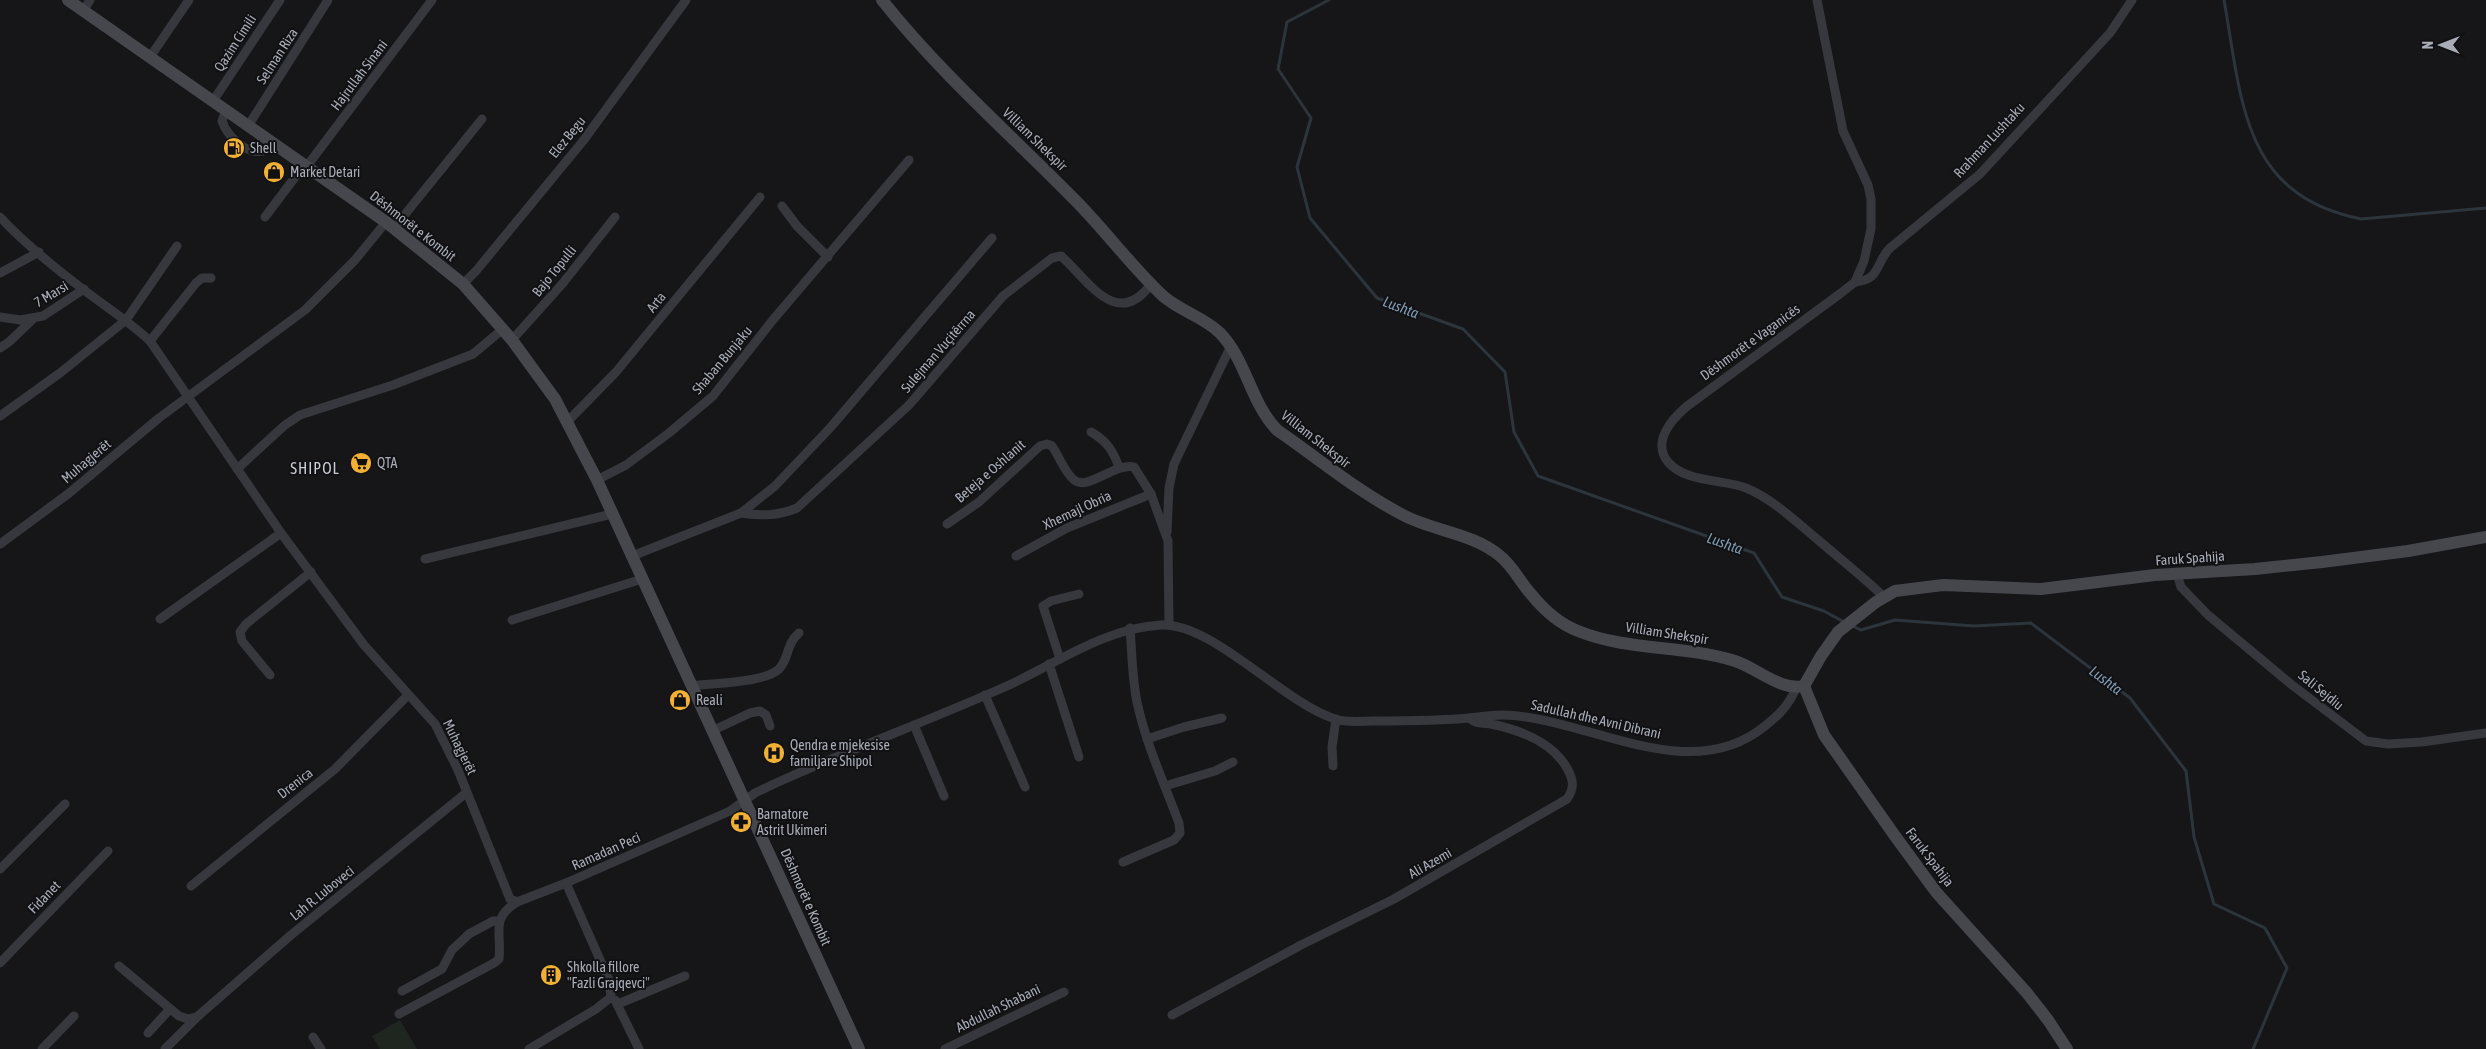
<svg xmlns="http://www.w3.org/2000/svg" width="2486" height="1049" font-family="'Asap Condensed',sans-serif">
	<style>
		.green { fill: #1e261f }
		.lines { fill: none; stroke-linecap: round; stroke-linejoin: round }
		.stream { stroke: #2c353c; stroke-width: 3 }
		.street { stroke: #37383d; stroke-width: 9 }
		.secondary { stroke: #45474d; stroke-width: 12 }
		.labels { text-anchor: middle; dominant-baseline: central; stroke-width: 4; stroke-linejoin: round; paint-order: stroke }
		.street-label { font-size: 14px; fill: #a8adb8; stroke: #111113 }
		.poi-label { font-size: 14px; fill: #a8adb8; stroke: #111113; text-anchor: start }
		.water-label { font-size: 15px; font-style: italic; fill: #7f9bb3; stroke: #111113 }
		.quarter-label { font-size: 16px; letter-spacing: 1px; fill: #c9ccd4; stroke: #111113 }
	</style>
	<rect width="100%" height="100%" fill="#161618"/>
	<path class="green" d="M400 1020 417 1049H380L372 1036Z"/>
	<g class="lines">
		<g class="stream">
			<path d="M1329 0 1287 22 1278 69 1311 118 1297 167 1310 218 1377 298 1463 329 1505 372 1514 432 1538 476 1754 553 1782 597 1824 611 1844 622"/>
			<path d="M2224 0C2242 99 2241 195 2361 219L2486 208"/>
			<path d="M1852 626 1861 630 1895 620 1974 626 2031 623 2130 698 2186 771 2194 837 2214 904 2265 928 2287 968 2253 1049"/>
		</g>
		<g class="street">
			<path d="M1817 0 1843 131 1868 185 1871 199V229L1864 261 1855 282 1841 293 1686 407C1671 420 1652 442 1668 462 1686 483 1723 479 1746 488 1773 499 1795 521 1817 539 1839 558 1862 576 1883 596"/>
			<path d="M83 11 90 0"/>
			<path d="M150 57 189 0"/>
			<path d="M213 101 280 0"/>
			<path d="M226 110 222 121C228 140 257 164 273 144"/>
			<path d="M248 126 328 0"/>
			<path d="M307 166 432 0"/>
			<path d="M782 206 797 226 828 257"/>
			<path d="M0 217C25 244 55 268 84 290 106 307 130 322 150 341L281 533 364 645 435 724 458 770 510 899 517 902 566 883"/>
			<path d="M265 217 305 164"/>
			<path d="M394 228 482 119"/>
			<path d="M0 273 39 252"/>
			<path d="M1855 282C1881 280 1875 263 1890 248L1980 174 2110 33 2132 0"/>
			<path d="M463 284 476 271 583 141 686 0"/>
			<path d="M0 317 20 320 43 316 84 289"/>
			<path d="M512 340 563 283 615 217"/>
			<path d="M150 341 196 283 202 278H211"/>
			<path d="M0 348 9 342 32 320"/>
			<path d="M0 416 60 373 126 320 177 246"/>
			<path d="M568 421 616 372 760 197"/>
			<path d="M1091 432C1107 441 1113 451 1119 467"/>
			<path d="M237 469 285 425 300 415 393 385 473 354 503 329"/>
			<path d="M597 480 626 465 669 433 713 396 772 321 909 160"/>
			<path d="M741 513C761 516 778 516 797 508L909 405 1003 296 1052 258 1061 256C1086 277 1116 332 1151 284"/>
			<path d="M947 524 979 502 1040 446 1047 444 1052 446C1059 456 1064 471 1073 479 1086 493 1115 462 1134 467L1151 494 1168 541 1169 625"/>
			<path d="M1167 532 1169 488 1174 464 1231 346"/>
			<path d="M0 544 68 494 159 418 305 310 355 260 386 222"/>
			<path d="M632 556 741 513 775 486 830 428 992 238"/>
			<path d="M1016 556 1067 528 1151 494"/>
			<path d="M425 559 612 514"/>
			<path d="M2177 574 2181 587 2208 615 2292 685 2366 741 2388 744 2422 742 2486 733"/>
			<path d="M160 619 281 533"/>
			<path d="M512 620 642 579"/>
			<path d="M1060 659 1043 606 1051 601 1079 594"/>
			<path d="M1049 664 1079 757"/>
			<path d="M270 675 242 641 240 632 246 624 311 572"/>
			<path d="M692 686C712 683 765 683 779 669 789 659 786 644 799 633"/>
			<path d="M985 695 1025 787"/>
			<path d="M914 725 944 796"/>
			<path d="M714 730 750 713 760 711 766 715 770 726"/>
			<path d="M1147 739 1184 727 1222 718"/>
			<path d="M1333 766 1332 747 1336 719"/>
			<path d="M1165 786 1215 771 1233 762"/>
			<path d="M1123 862 1174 840 1180 833 1179 823C1164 783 1146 744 1137 702 1132 677 1132 653 1130 628"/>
			<path d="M0 869 65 804"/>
			<path d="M191 886 335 769 408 695"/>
			<path d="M0 963 108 851"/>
			<path d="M119 966 179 1016 188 1019 197 1017 291 935 466 793"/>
			<path d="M402 991 442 969 452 950 469 934 493 921H499"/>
			<path d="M615 1000 639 1049"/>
			<path d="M618 1004 685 976"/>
			<path d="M399 1014 494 963 499 959C502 932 490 919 517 902"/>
			<path d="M1172 1015 1301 945 1394 899 1567 799C1574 789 1574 781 1568 770 1554 743 1520 730 1491 724 1483 723 1475 724 1470 718"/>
			<path d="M148 1033 170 1009"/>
			<path d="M313 1037 321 1049"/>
			<path d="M42 1049 74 1016"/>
			<path d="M165 1049 197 1017"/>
			<path d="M529 1049 596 1009 611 997 609 980 566 883 730 811 755 793 776 783C852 749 930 720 1007 686 1057 663 1105 628 1161 625 1212 622 1282 702 1335 719 1347 723 1362 721 1374 721 1406 721 1438 721 1469 718 1480 717 1491 715 1502 715 1586 716 1688 789 1765 726 1779 715 1789 705 1796 688"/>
			<path d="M945 1049 1064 992"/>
		</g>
		<g class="secondary">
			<path d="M68 0 386 222 463 284 512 340 555 399 597 480 859 1049"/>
			<path d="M882 0C940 73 1009 133 1074 199 1105 230 1131 266 1163 296 1180 311 1204 317 1220 333 1247 361 1250 402 1277 430 1319 459 1357 491 1403 515 1433 531 1473 533 1500 556 1513 566 1520 582 1531 594 1543 609 1560 624 1578 631 1627 651 1684 645 1735 661 1757 668 1780 691 1804 686"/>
			<path d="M1804 686 1821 656 1838 632 1876 602 1895 591 1943 585 2041 589 2155 575 2255 569 2322 562 2408 551 2486 537"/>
			<path d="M1804 686 1824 735 1895 836 1936 892 2027 993 2048 1020 2067 1049"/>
		</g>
	</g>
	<defs>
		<g id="fuel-disc" transform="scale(1.125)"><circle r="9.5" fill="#f2b134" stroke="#111113"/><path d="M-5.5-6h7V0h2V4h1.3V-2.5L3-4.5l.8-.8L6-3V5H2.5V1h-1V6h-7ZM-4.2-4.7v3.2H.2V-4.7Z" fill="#111"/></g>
		<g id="shop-disc" transform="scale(1.125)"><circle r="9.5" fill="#f2b134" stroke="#111113"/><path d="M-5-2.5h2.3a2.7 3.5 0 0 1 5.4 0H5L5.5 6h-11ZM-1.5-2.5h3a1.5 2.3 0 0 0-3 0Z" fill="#111"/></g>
		<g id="supermarket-disc" transform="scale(1.125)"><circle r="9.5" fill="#f2b134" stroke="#111113"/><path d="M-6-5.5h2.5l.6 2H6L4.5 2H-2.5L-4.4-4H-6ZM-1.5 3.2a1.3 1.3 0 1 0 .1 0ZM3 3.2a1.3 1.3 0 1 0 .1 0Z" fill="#111"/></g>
		<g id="hospital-disc" transform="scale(1.125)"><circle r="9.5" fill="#f2b134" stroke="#111113"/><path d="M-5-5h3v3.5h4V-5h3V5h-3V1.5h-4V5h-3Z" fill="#111"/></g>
		<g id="pharmacy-disc" transform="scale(1.125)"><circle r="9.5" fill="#f2b134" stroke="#111113"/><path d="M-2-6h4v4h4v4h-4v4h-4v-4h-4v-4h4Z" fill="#111"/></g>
		<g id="building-disc" transform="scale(1.125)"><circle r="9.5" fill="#f2b134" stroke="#111113"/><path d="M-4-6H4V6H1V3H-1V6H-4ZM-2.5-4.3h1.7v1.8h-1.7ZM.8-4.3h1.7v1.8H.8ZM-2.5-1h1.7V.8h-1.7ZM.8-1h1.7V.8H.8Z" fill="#111"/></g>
	</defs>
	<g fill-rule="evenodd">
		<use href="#fuel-disc" x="234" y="148"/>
		<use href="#shop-disc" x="274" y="172"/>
		<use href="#supermarket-disc" x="361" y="463"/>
		<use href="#shop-disc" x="680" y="700"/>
		<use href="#hospital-disc" x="774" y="753"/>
		<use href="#pharmacy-disc" x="741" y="822"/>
		<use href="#building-disc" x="551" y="975"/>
	</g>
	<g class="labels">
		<g class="street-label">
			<text transform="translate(235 43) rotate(-57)">Qazim Cimili</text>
			<text transform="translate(277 56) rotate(-57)">Selman Riza</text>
			<text transform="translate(359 75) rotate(-53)">Hajrullah Sinani</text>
			<text transform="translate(567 137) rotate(-51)">Elez Begu</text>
			<text transform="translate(1035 139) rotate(44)">Villiam Shekspir</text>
			<text transform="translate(1989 140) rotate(-47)">Rrahman Lushtaku</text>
			<text transform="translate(413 226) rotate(38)">Dëshmorët e Kombit</text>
			<text transform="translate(554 271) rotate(-51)">Bajo Topulli</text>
			<text transform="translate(51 294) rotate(-31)">7 Marsi</text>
			<text transform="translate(656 302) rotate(-51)">Arta</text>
			<text transform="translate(1750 342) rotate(-36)">Dëshmorët e Vaganicës</text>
			<text transform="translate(938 351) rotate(-49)">Sulejman Vuçitërrna</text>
			<text transform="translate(722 360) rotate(-50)">Shaban Bunjaku</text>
			<text transform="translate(1316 439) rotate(38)">Villiam Shekspir</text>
			<text transform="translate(86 461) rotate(-40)">Muhagjerët</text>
			<text transform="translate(990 471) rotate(-41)">Beteja e Oshlanit</text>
			<text transform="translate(1077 510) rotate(-25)">Xhemajl Obria</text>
			<text transform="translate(2190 558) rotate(-4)">Faruk Spahija</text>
			<text transform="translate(1667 633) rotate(9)">Villiam Shekspir</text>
			<text transform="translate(2321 690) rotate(39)">Sali Sejdiu</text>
			<text transform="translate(1596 719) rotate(13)">Sadullah dhe Avni Dibrani</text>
			<text transform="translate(460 747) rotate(64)">Muhagjerët</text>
			<text transform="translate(295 783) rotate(-38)">Drenica</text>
			<text transform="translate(606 851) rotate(-24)">Ramadan Peci</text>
			<text transform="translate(1930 857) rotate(53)">Faruk Spahija</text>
			<text transform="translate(1430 863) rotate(-30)">Ali Azemi</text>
			<text transform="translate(322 893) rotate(-39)">Lah R. Luboveci</text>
			<text transform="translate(44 897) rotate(-46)">Fidanet</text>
			<text transform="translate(806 897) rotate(66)">Dëshmorët e Kombit</text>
			<text transform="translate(998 1008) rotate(-26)">Abdullah Shabani</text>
		</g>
		<g class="poi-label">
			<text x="250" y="148">Shell</text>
			<text x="290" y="172">Market Detari</text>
			<text x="377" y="463">QTA</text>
			<text x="696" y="700">Reali</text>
			<text x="790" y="745">Qendra e mjekesise<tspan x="790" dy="16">familjare Shipol</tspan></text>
			<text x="757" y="814">Barnatore<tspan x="757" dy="16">Astrit Ukimeri</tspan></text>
			<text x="567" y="967">Shkolla fillore<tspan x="567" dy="16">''Fazli Grajqevci''</tspan></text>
		</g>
		<g class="water-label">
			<text transform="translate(1401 307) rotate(21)">Lushta</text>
			<text transform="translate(1725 543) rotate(20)">Lushta</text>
			<text transform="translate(2106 680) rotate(37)">Lushta</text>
		</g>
		<g class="quarter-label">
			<text x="315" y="468">SHIPOL</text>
		</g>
	</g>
	<g transform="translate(2441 45) rotate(270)" stroke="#111113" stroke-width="4" paint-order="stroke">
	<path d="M0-4L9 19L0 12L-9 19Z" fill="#a8adb8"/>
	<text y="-8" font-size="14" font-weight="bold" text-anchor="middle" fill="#a8adb8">N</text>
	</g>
</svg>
